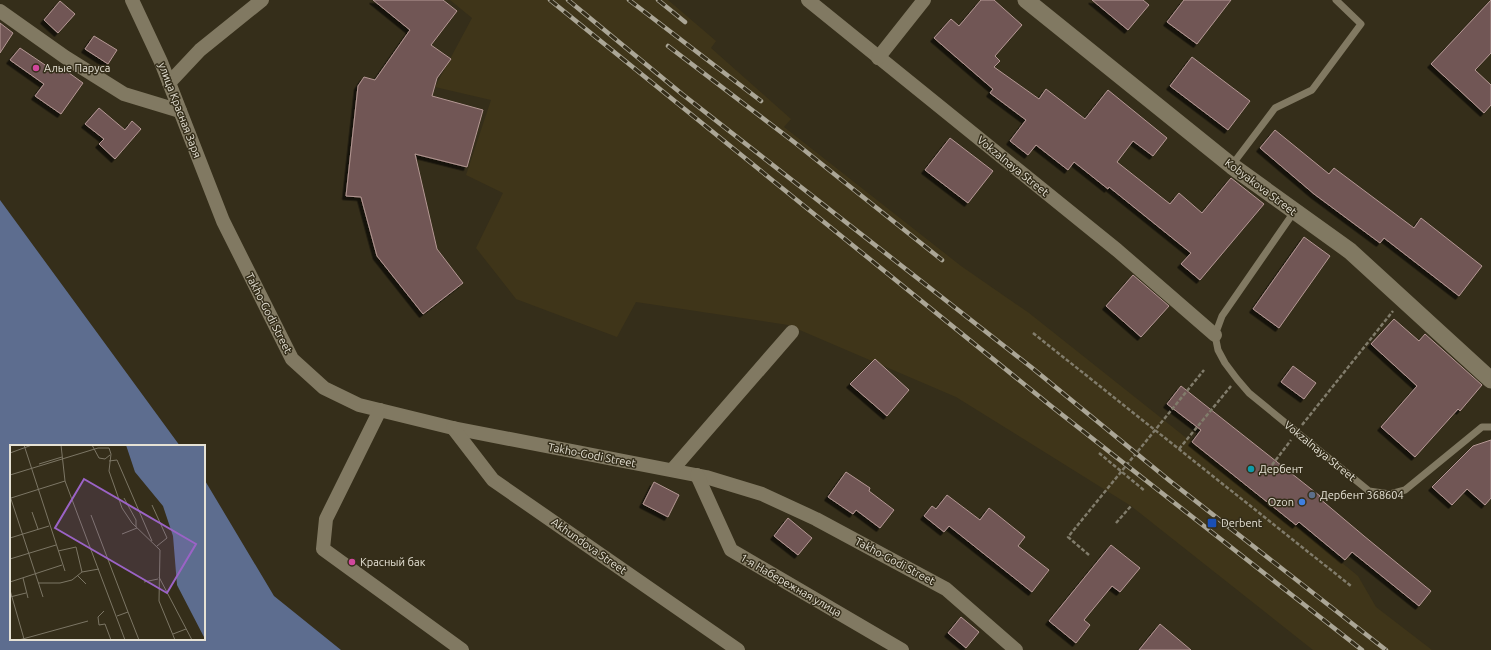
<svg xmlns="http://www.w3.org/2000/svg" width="1491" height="650" font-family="Ubuntu,sans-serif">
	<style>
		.built { fill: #3f3519 }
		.water { fill: #5d6d8f }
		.building { fill: #715754; stroke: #b59895; filter: url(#shadow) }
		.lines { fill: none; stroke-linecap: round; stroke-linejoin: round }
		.path { stroke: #817c6b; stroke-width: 2.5; stroke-dasharray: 4 2; stroke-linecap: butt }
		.service { stroke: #817962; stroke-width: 7 }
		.minor { stroke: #817962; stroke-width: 14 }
		.tertiary { stroke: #817962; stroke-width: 17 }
		.rail-casing { stroke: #aba696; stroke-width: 4.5 }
		.rail { stroke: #352e1a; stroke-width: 3; stroke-dasharray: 9; stroke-linecap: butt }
		.hotel-dot { fill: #d1479c; stroke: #352e1a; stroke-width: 1.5 }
		.culture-dot { fill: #0f9aa8; stroke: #352e1a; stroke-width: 1.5 }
		.service-dot { fill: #5c6f8a; stroke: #352e1a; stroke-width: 1.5 }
		.shop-dot { fill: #3f7fe0; stroke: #352e1a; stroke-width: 1.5 }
		.transit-dot { fill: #1a4fb4; stroke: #352e1a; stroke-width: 1.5 }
		.labels { text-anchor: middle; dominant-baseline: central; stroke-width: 3; stroke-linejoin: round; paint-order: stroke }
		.poi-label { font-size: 11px; fill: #e6e2d5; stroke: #352e1a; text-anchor: start }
		.street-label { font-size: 11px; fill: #e6e2d5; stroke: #352e1a }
		.inset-road { fill: none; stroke: #7c7665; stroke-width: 1 }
		.view { fill: #9b63c6; fill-opacity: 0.15; stroke: #9b63c6; stroke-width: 2 }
		.inset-edge { fill: none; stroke: #e6e2d5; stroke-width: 2 }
	</style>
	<defs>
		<filter id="shadow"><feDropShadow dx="-3.5" dy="3.5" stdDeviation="0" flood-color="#0009"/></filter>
	</defs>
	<rect width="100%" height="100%" fill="#352e1a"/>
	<path class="built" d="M450 0H668L716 41 711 48 791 119 784 127 961 266 1029 313 1296 525 1358 576 1376 607 1432 650H1313L1131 506 956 397 788 325 636 302 617 337 516 299 476 248 503 193 466 175 491 100 435 87 472 18Z"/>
	<path class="water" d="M0 200 180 446H11V639H204V479L274 596 341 650H0Z"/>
	<g class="building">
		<path d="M373 0H443L457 11 431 45 451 59 437 78 432 96 483 110 467 167 415 154 437 249 463 283 423 314 377 256 361 197 346 196 358 86 364 77 375 80 410 30Z"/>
		<path d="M981 0H994L1022 25 995 56 1000 61 994 67 1039 99 1046 89 1085 119 1108 90 1167 138 1153 156 1133 141 1117 162 1170 204 1179 193 1202 213 1231 178 1264 204 1200 280 1181 264 1191 253 1109 187 1108 189 1074 162 1068 170 1036 145 1028 155 1010 141 1026 120 990 93 993 89 934 38 951 19 959 26Z"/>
		<path d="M1092 0H1143L1149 5 1128 30Z"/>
		<path d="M1184 0H1231L1197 44 1167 22Z"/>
		<path d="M1491 0V53L1475 70 1491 85V105L1484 113 1431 64Z"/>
		<path d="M60 1 75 14 58 33 44 20Z"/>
		<path d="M0 23 13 33 0 53Z"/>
		<path d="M94 36 117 50 108 64 85 49Z"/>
		<path d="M20 48 54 71 58 65 83 83 61 114 35 96 44 84 10 60Z"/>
		<path d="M1192 57 1250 101 1228 130 1170 86Z"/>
		<path d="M99 108 125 130 132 121 141 129 115 159 99 144 104 139 85 124Z"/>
		<path d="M1275 130 1329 174 1334 168 1414 228 1421 218 1482 266 1459 296 1384 238 1380 243 1314 194 1260 148Z"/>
		<path d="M950 138 993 171 968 203 925 170Z"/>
		<path d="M1304 237 1330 256 1279 328 1253 309Z"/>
		<path d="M1133 275 1169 306 1141 337 1106 306Z"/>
		<path d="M1394 319 1419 341 1425 334 1482 385 1460 411 1458 409 1415 457 1381 427 1417 386 1371 344Z"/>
		<path d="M875 359 909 390 887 416 850 384Z"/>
		<path d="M1293 366 1316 383 1304 399 1281 382Z"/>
		<path d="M1181 386 1320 496 1319 498 1364 536 1431 591 1419 606 1352 552 1345 560 1299 522 1296 525 1192 442 1201 430 1167 404Z"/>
		<path d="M1491 440V498L1485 505 1467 489 1452 505 1432 487 1473 446Z"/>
		<path d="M846 472 870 488 869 491 894 510 880 528 856 510 853 514 828 497Z"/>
		<path d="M654 482 679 495 668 517 643 504Z"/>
		<path d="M947 495 980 520 989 508 1025 537 1018 546 1049 570 1032 592 949 526 944 532 924 516 932 506 936 509Z"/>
		<path d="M788 518 812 538 798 555 774 536Z"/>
		<path d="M1111 545 1140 568 1120 592 1112 586 1084 620 1090 625 1076 643 1049 621Z"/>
		<path d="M961 617 979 632 966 648 948 633Z"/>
		<path d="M1160 624 1191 650H1139Z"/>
	</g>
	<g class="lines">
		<g class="path">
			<path d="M1033 333 1351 586"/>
			<path d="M1302 425 1393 311"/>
			<path d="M1179 449 1231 386"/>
			<path d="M1099 453 1145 491"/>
			<path d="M1272 465 1291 440"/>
			<path d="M1116 523 1131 506"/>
			<path d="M1089 555 1068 537 1204 370"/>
		</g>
		<g class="service">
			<path d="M1232 165 1275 108 1312 90 1361 24 1336 0"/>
			<path d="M1294 212 1222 316 1215 335 1218 350 1225 363 1237 379 1249 393 1369 491 1390 494 1405 490 1482 427H1491"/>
		</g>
		<g class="minor">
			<path d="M132 0 161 62 223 221 292 359 324 388 359 405 453 428 706 477 762 494 816 519 946 589 1016 650"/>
			<path d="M808 0 1117 250 1215 335"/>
			<path d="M0 11 65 57 124 94 180 111"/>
			<path d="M878 58 924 0"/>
			<path d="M169 83 200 50 262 0"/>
			<path d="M380 410 326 519 323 549 462 650"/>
			<path d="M453 428 493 480 738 650"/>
			<path d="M672 470 792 332"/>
			<path d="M697 475 731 550 902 650"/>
		</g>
		<path class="tertiary" d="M1026 0 1232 166 1350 251 1491 380"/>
		<g class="rail-casing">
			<g id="rail">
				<path d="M550 0 1051 406 1362 650"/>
				<path d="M568 0 682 94 1031 367 1170 481 1386 650"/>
				<path d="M629 0 761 101"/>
				<path d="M658 0 685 22"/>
				<path d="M668 46 794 142 942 260"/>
			</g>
		</g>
		<use href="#rail" class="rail"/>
	</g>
	<g class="hotel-dot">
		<circle cx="36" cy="68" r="4"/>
		<circle cx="352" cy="562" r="4"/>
	</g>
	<circle class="culture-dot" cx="1251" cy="469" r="4"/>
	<circle class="service-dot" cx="1312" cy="495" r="4"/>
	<circle class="shop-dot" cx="1302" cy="502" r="4"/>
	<rect class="transit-dot" x="1207" y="518" width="10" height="10" rx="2"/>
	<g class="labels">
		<g class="poi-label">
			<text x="44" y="68">Алые Паруса</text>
			<text x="1259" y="469">Дербент</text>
			<text x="1320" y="495">Дербент 368604</text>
			<text x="1294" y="502" text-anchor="end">Ozon</text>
			<text x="1221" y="523">Derbent</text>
			<text x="360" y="562">Красный бак</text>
		</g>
		<g class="street-label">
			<text transform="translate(180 110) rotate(69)">улица Красная Заря</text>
			<text transform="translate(1013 166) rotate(39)">Vokzalnaya Street</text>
			<text transform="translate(1261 187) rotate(37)">Kobyakova Street</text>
			<text transform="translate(269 313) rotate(63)">Takho-Godi Street</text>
			<text transform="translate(1320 451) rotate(39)">Vokzalnaya Street</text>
			<text transform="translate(592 455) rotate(11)">Takho-Godi Street</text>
			<text transform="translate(589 546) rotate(35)">Akhundova Street</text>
			<text transform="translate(895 561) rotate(28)">Takho-Godi Street</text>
			<text transform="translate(791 585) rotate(30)">1-я Набережная улица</text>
		</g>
	</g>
	<g transform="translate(10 445)">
		<rect width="195" height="195" fill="#352e1a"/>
		<path d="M116 0H195V194L167 140 163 91 153 61 125 27Z" fill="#5d6d8f"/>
		<path class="inset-road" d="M14 0 55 126M51 0 55 36 115 195M82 0 89 13 95 14 100 10M0 8 22 0M99 16 107 15 142 96M29 19 52 12M0 30 88 3H99L101 9 99 26 112 63 122 78 150 105 149 156 165 195M0 51 33 152M1 53 55 36M114 53 126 75V82M142 60 157 93 147 101M22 67 28 84M81 70 118 167 107 171M112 89 127 83M0 93 39 81M48 106 66 102 72 127M0 114 46 100M67 130 76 139M149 132 182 195M13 133 18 153M0 137 52 120M134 137 148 134M28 138H50L62 135 72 127 89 124M0 145 14 194M0 152 16 148M94 166 88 172 89 180 95 179 101 195M118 167 129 195M163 189 176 184M9 195 78 176"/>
		<path class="view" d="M74 34 186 99 157 148 45 83Z"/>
		<rect width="195" height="195" class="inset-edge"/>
	</g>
</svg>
